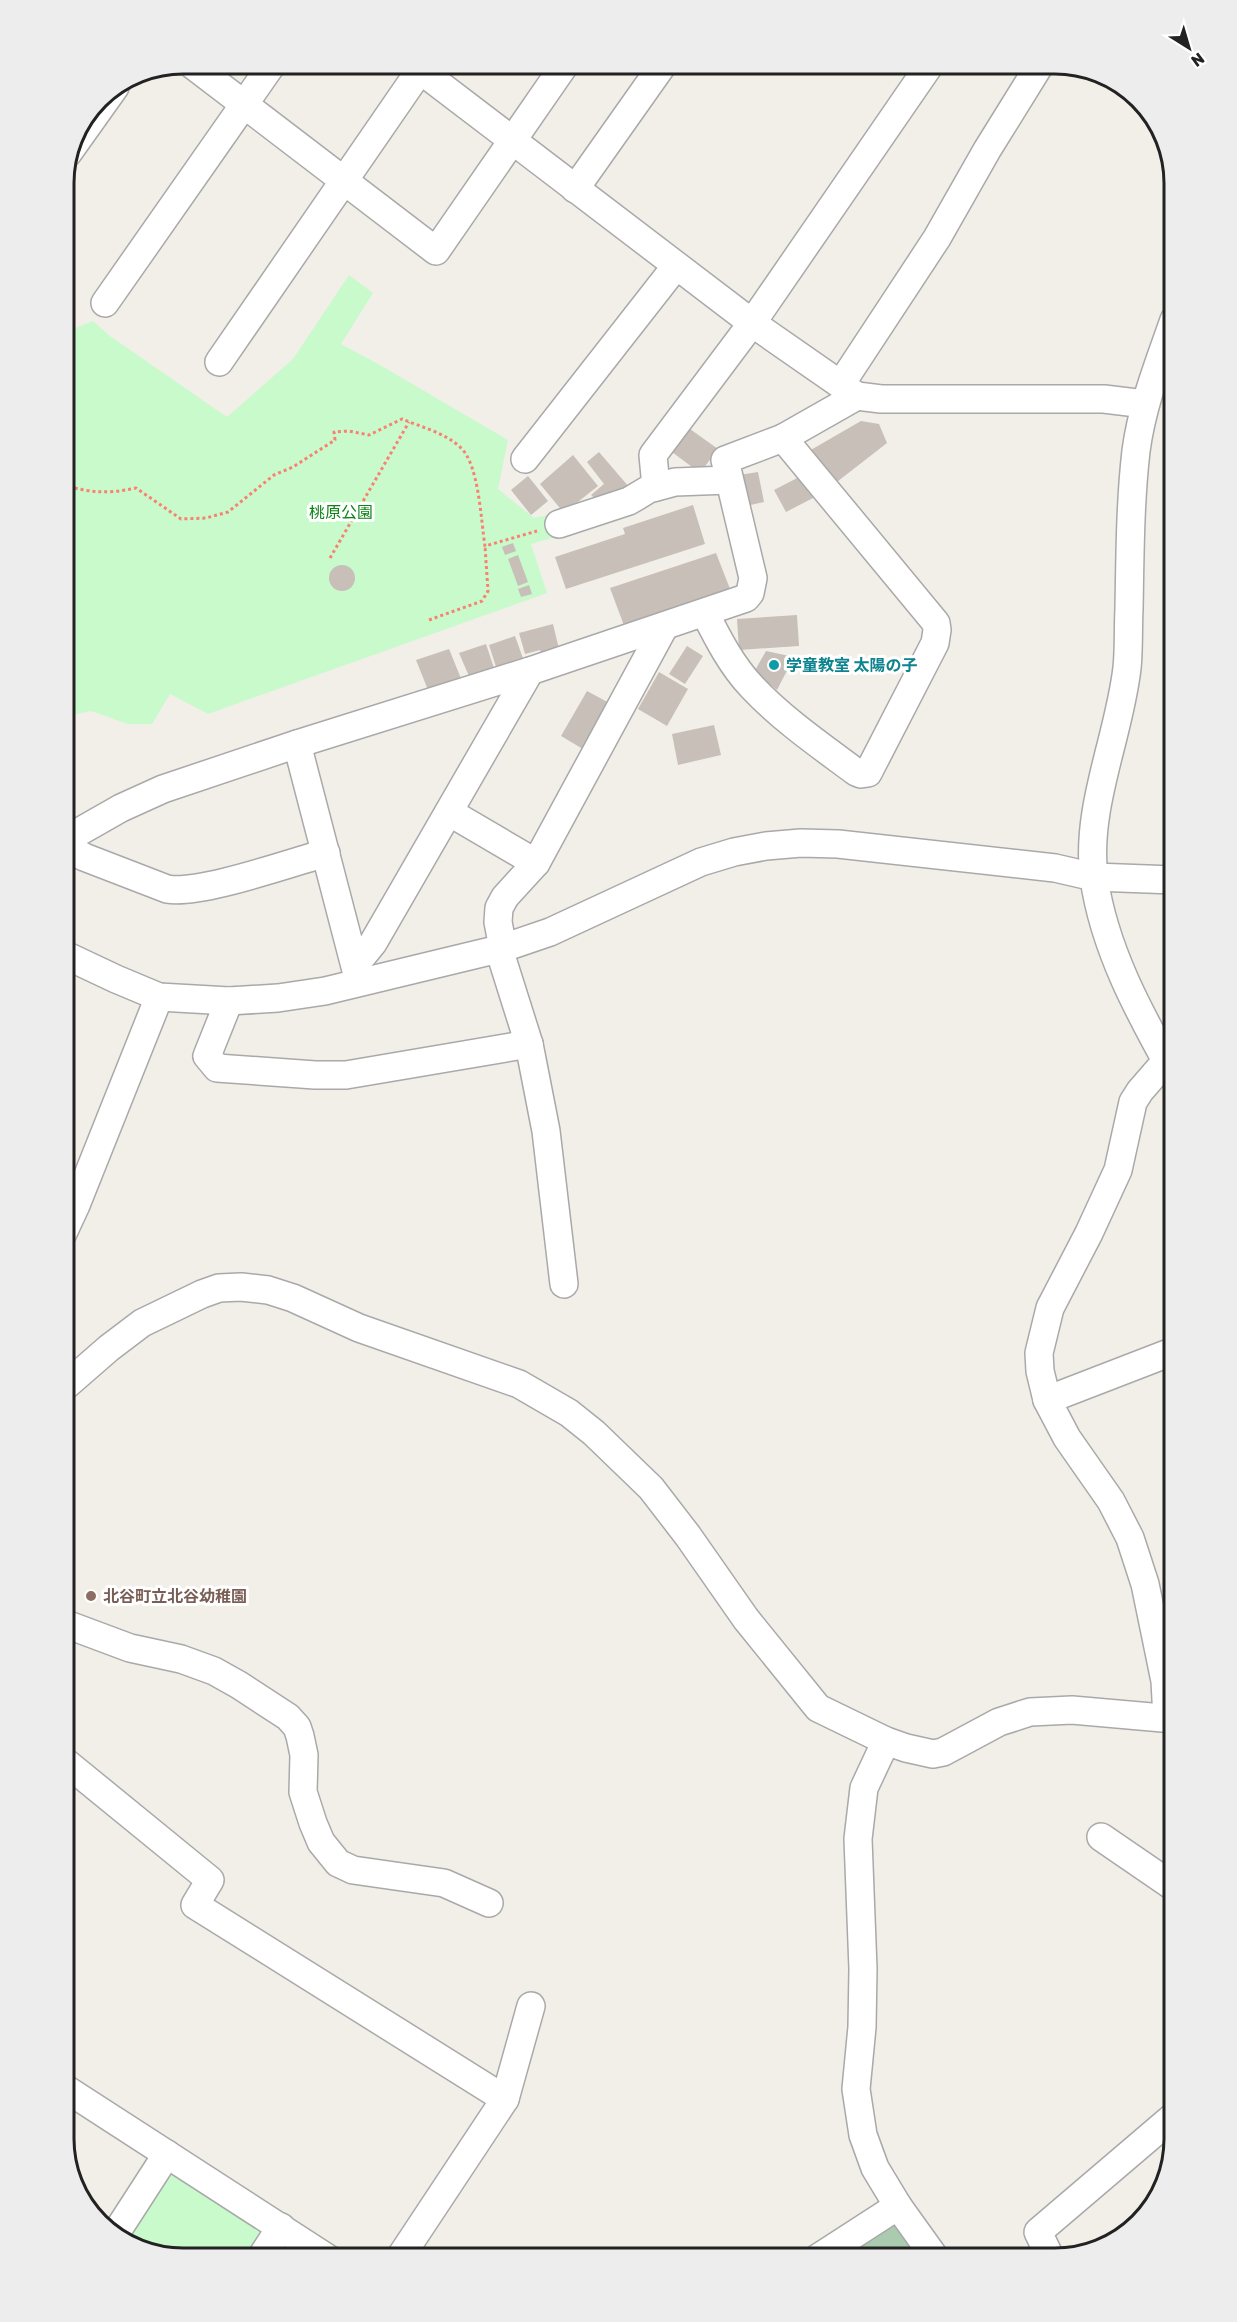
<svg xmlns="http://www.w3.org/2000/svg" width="1237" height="2322" font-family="Rubik,'Noto Sans JP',sans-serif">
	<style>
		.cemetery { fill: #aacbaf }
		.park { fill: #c8facc }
		.building { fill: #c7bfb8 }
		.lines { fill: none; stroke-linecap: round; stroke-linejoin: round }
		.minor-casing { stroke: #a9a9a9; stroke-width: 30 }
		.path { stroke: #fa8072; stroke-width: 3; stroke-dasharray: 3 3; stroke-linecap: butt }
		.minor { stroke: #fff; stroke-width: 27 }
		.culture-dot { fill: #0f9aa8; stroke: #fff; stroke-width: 2 }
		.education-dot { fill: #8d6e63; stroke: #fff; stroke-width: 2 }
		.labels { text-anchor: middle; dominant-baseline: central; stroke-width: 6; stroke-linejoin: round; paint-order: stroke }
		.park-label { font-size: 16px; fill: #0c8416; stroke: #fff }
		.culture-label { font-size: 16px; font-weight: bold; fill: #0d838f; stroke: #fff; text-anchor: start }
		.education-label { font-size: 16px; font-weight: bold; fill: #785e54; stroke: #fff; text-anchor: start }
		.rim { fill: none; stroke: #222; stroke-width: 3 }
	</style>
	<rect width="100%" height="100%" fill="#f2efe9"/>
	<path class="cemetery" d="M898 2221 926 2259H838Z"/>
	<g class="park">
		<path d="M349 275 373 293 341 344 380 365 508 440 498 489 534 518 556 513 562 535 531 544 547 593 208 714 170 694 152 724H128L91 711 63 717V333L93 321 110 336 227 417 293 359Z"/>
		<path d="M168 2155 281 2228 260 2259H175L131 2244 116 2235Z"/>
	</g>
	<g class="building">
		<path d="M861 421 879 424 887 443 833 485 809 451Z"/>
		<path d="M690 429 718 449 700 473 672 452Z"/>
		<path d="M599 452 629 487 599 502 591 495 604 484 587 462Z"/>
		<path d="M573 455 598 486 564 513 540 484Z"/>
		<path d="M758 472 764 502 746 506 739 475Z"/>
		<path d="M528 476 548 501 531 515 511 490Z"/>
		<path d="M801 476 813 498 786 512 774 490Z"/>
		<path d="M693 505 705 544 566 589 555 557 625 534 623 528Z"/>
		<path d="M513 543 516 551 505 555 502 547Z"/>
		<path d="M716 553 732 594 626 631 610 588Z"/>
		<path d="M518 555 528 582 518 586 508 559Z"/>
		<circle cx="342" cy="578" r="13"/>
		<path d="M529 585 532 594 521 597 518 589Z"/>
		<path d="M797 615 799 646 739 650 737 619Z"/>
		<path d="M553 624 560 653 543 658 540 650 525 654 519 633Z"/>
		<path d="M515 636 525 664 498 673 489 645Z"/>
		<path d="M486 644 497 677 472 683 459 653Z"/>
		<path d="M687 646 703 656 685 684 669 674Z"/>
		<path d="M449 649 462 681 430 695 416 660Z"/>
		<path d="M766 651 794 657 777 690 754 672Z"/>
		<path d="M659 672 688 689 667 726 638 709Z"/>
		<path d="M587 691 613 705 588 752 561 736Z"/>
		<path d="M714 725 721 755 678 765 672 734Z"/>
	</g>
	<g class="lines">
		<g class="minor-casing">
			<g id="minor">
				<path d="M190 63 436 251 566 63"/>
				<path d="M411 63 752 323 857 396 881 399H1104L1145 404"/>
				<path d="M68 153 115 87"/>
				<path d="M575 189 664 63"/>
				<path d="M105 303 273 63"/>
				<path d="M219 362 425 63"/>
				<path d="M841 384 937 238 987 150 1041 63"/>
				<path d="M525 459 676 266"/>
				<path d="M656 487 653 455 752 323 931 63"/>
				<path d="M559 524 629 501 649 489 675 482 729 480"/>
				<path d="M705 613C718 639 732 666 752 687 782 719 821 746 856 772L861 774 868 773 935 643 937 630 936 623 783 438"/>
				<path d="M297 744 358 978"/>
				<path d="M449 812 536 863"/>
				<path d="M63 841 121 808 163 789 297 744 530 671 746 598 750 593 753 578 725 460 783 438 857 396"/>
				<path d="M63 845 84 857 167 889C200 895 289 863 326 853"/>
				<path d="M503 948 498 922 499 908 505 897 536 863 664 627"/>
				<path d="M499 949 529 1044 546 1131 564 1284"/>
				<path d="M63 954 116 979 159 997 229 1001 278 998 325 991 503 948 550 932 701 862 734 852 766 846 801 843 838 844 1055 868 1094 877 1174 880"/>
				<path d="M355 965 373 943 530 671"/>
				<path d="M229 1001 207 1056 217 1068 315 1075H346L529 1044"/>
				<path d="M1166 1061 1140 1091 1133 1102 1118 1170 1089 1233 1050 1308 1039 1353 1040 1371 1047 1400 1067 1438 1111 1501 1130 1538 1145 1584 1157 1642 1165 1681 1167 1718"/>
				<path d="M1174 1075C1140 1014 1104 949 1094 878 1085 807 1119 738 1127 668 1129 649 1128 629 1129 609 1130 557 1130 503 1136 451 1142 405 1159 363 1174 320"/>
				<path d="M63 1233 76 1205 159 997"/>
				<path d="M63 1388 109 1348 142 1323 202 1294 219 1288 241 1287 268 1290 293 1298 359 1328 519 1384 569 1413 594 1433 651 1488 688 1536 746 1619 818 1708 886 1741 906 1748 933 1754 943 1752 999 1722 1030 1712 1072 1710 1174 1719"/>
				<path d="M1047 1400 1174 1351"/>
				<path d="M63 1623 130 1648 181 1659 214 1671 239 1685 288 1717 297 1727 300 1736 304 1755 303 1792 313 1823 321 1842 338 1863 353 1870 444 1883 489 1903"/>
				<path d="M886 1741 864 1788 858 1839 863 1969 862 2027 856 2089 863 2135 875 2168 898 2206 936 2259"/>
				<path d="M63 1760 210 1880 195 1905 505 2099"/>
				<path d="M1101 1837 1174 1887"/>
				<path d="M63 2087 329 2259"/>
				<path d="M114 2236 167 2154"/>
				<path d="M260 2259 281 2227"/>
				<path d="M399 2259 505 2099 531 2006"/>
				<path d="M816 2259 898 2206"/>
				<path d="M1051 2259 1038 2232 1174 2116"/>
			</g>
		</g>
		<g class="path">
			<path d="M63 485C91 493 108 494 136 488L181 519 206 518 228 512 274 475 293 467 335 440 334 432 349 431 369 435 402 419C421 427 446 433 461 448 479 465 481 521 485 546L537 531"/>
			<path d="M330 558 409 422"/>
			<path d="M429 620 482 601 488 591 485 546"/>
		</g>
		<use href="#minor" class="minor"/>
	</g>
	<circle class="culture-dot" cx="774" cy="665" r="6"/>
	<circle class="education-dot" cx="91" cy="1596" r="6"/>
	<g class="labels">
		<g class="park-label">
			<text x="341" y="512">桃原公園</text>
		</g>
		<g class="culture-label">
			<text x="786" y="665">学童教室 太陽の子</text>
		</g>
		<g class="education-label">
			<text x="103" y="1596">北谷町立北谷幼稚園</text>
		</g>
	</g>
	<path d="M0 0H1237V2322H0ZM183 74H1055A109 109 0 0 1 1164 183V2139A109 109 0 0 1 1055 2248H183A109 109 0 0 1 74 2139V183A109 109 0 0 1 183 74Z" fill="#ededed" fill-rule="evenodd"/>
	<path class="rim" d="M183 74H1055A109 109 0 0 1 1164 183V2139A109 109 0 0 1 1055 2248H183A109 109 0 0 1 74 2139V183A109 109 0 0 1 183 74Z"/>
	<g transform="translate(1189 48) rotate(143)" stroke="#ffffff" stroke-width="4.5" paint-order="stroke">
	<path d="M0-4.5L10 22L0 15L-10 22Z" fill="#222222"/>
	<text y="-9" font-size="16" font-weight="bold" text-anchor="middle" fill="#222222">N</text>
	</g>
</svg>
